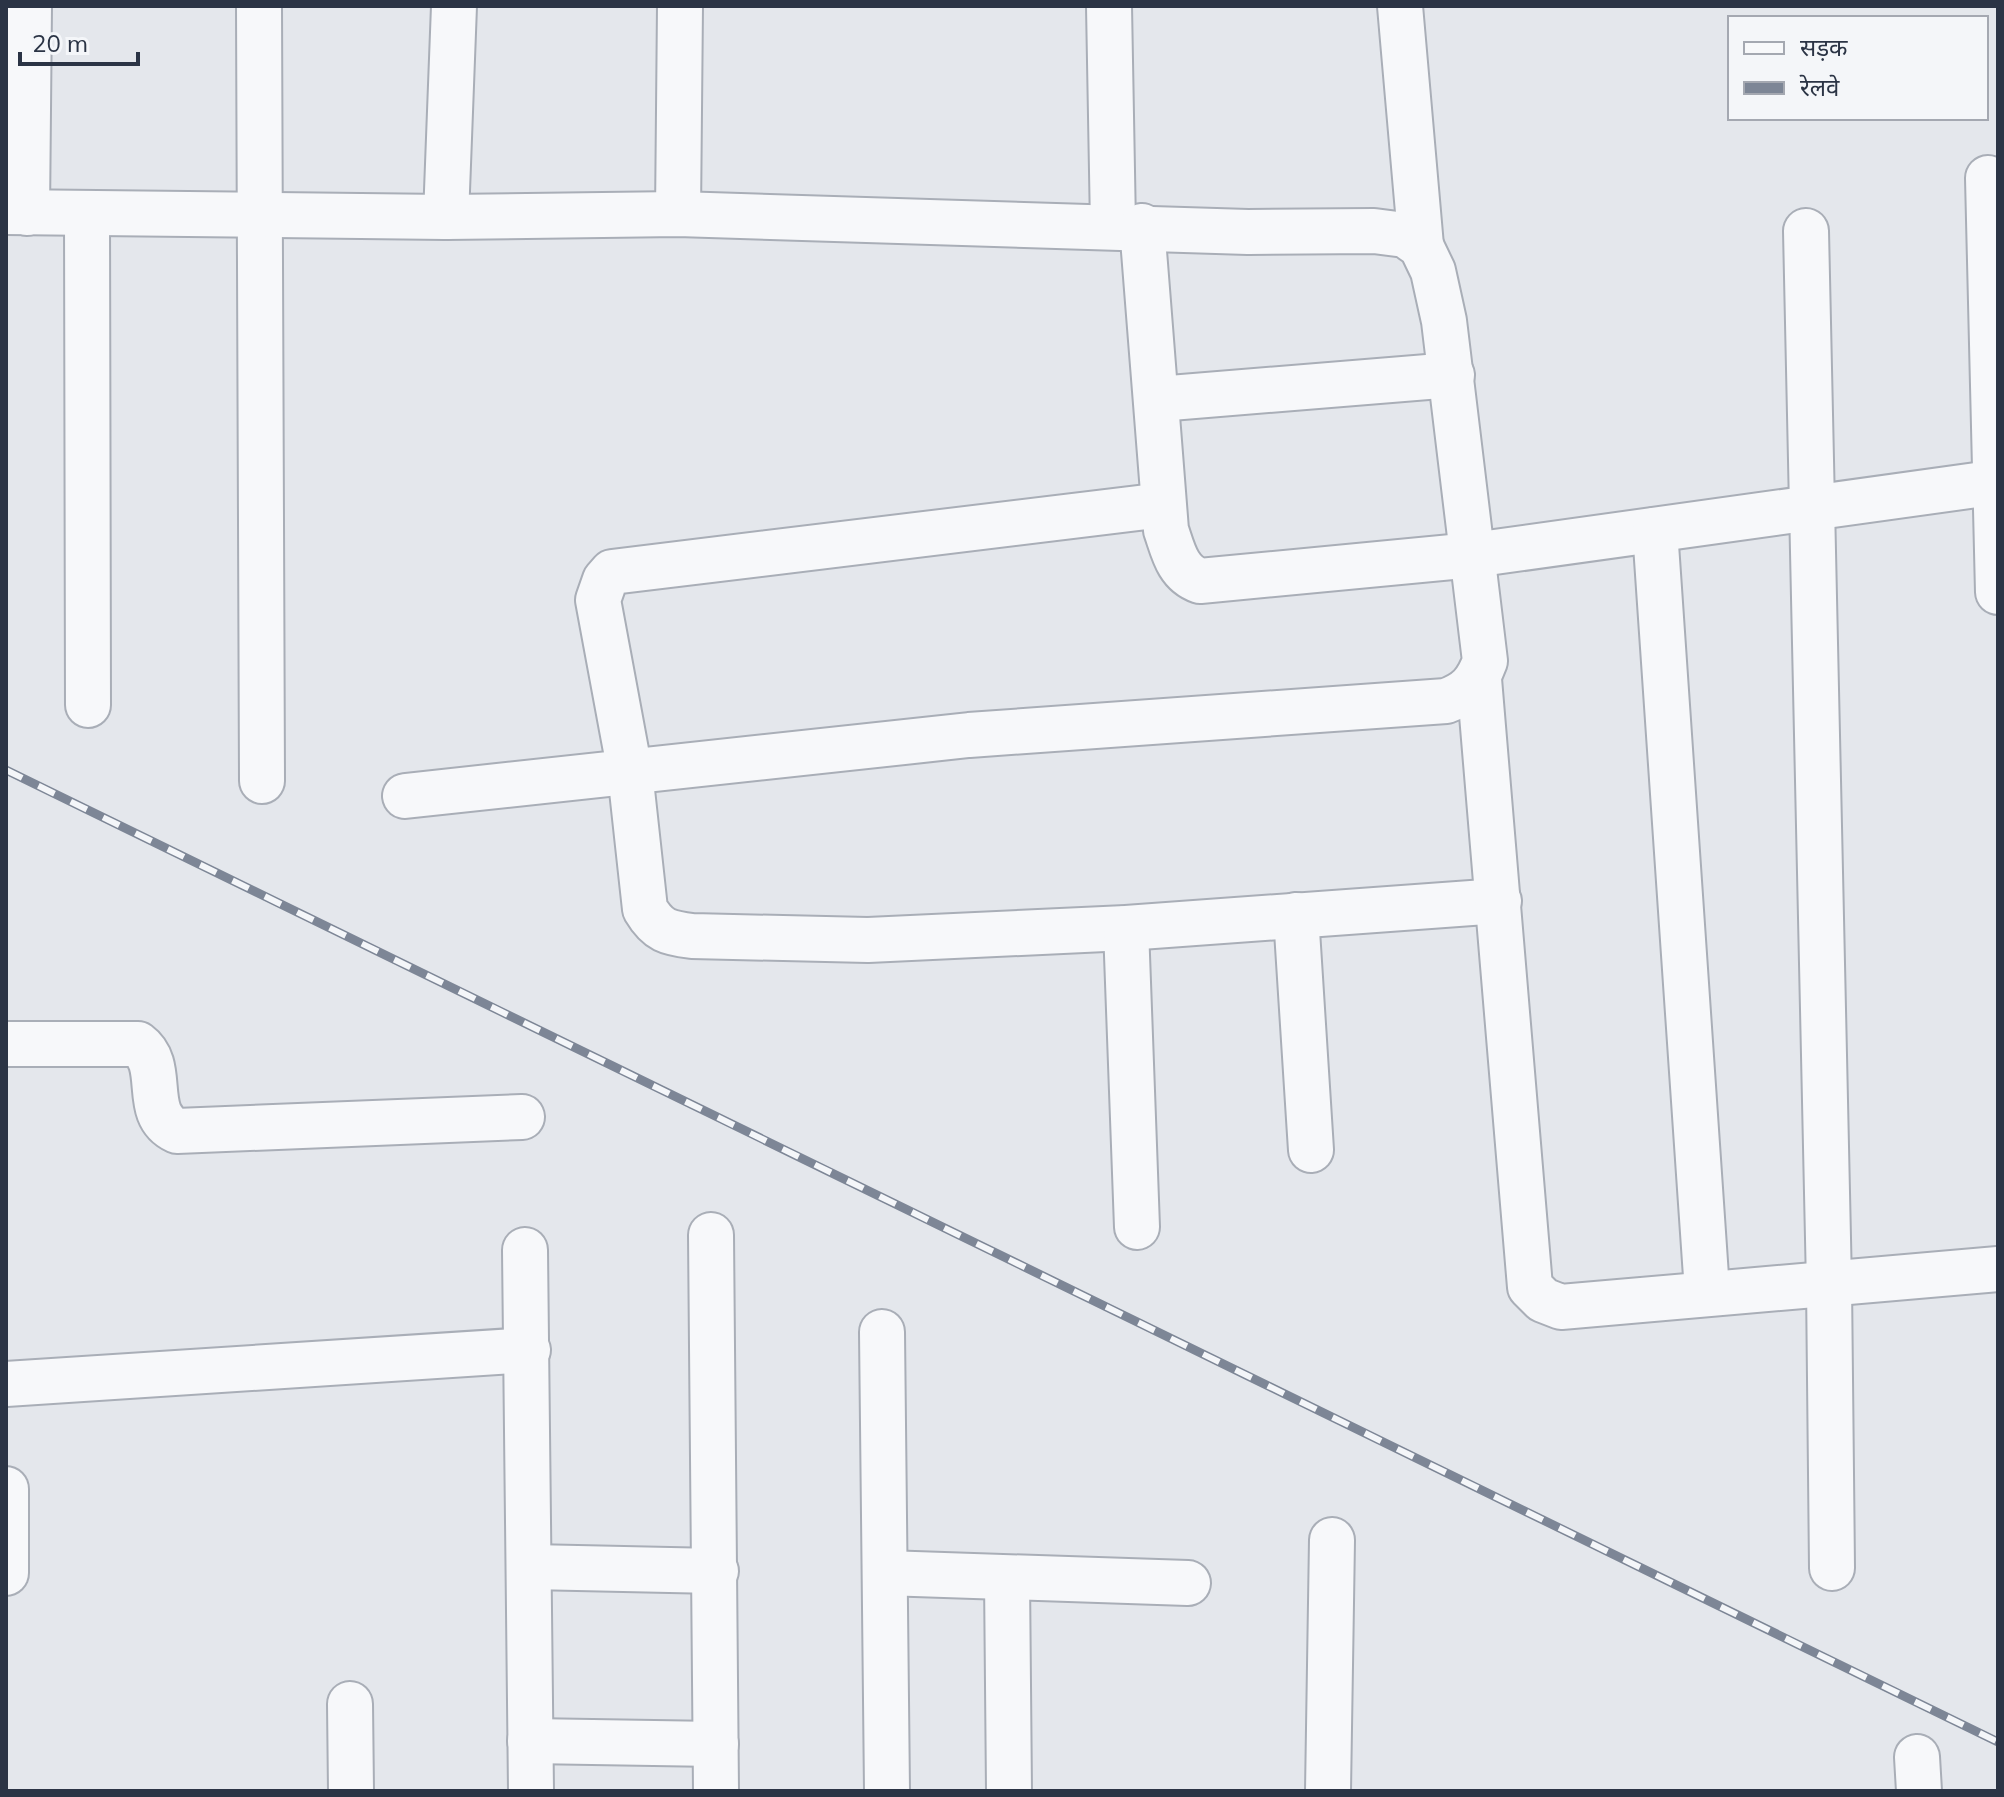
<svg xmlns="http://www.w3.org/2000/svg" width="2004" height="1797" font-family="Mulish,'Noto Sans Devanagari',sans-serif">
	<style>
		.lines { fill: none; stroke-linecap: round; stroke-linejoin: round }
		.minor-casing { stroke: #a9aeb7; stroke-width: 48 }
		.minor { stroke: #f7f8fa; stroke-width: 44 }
		.rail-casing { stroke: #7d8696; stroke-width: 9 }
		.rail { stroke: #f4f6f9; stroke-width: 6; stroke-dasharray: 18; stroke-linecap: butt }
	</style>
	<rect width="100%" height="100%" fill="#e4e7ec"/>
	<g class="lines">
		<g class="minor-casing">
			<g id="minor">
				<path d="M259 6 262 781"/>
				<path d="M1109 6 1113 226"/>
				<path d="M1400 6 1421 246"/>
				<path d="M1988 178 1998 592"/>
				<path d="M6 212 446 217 678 214 1248 232 1374 231 1405 235 1421 246 1433 271 1444 321 1485 661C1477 683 1468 693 1446 701L969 735 405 796"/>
				<path d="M27 213 29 6"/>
				<path d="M87 213 88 705"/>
				<path d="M678 214 680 6"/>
				<path d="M446 217 454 6"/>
				<path d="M1142 226 1166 530C1173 550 1177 573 1200 581L1473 555 1998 482"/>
				<path d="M1806 231 1829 1284 1832 1568"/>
				<path d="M1158 399 1452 375"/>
				<path d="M1163 505 612 572 605 580 598 600 630 772 645 909C658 931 668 933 692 936L868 940 1126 928 1499 901"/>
				<path d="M1655 530 1707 1291"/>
				<path d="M1479 679 1530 1287 1543 1300 1561 1307 1998 1269"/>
				<path d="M1296 915 1311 1150"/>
				<path d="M1126 928 1137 1227"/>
				<path d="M6 1044H138C168 1066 140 1114 177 1131L522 1117"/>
				<path d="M711 1235 716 1791"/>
				<path d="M525 1250 531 1791"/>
				<path d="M882 1332 887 1791"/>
				<path d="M6 1384 528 1350"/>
				<path d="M6 1489V1573"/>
				<path d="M531 1567 716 1571"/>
				<path d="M885 1573 1188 1583"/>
				<path d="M1007 1578 1009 1791"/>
				<path d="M350 1704 351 1791"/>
				<path d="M530 1741 716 1744"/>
				<path d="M1917 1757 1919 1791"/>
				<path d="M1328 1791 1332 1540"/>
			</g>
		</g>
		<use href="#minor" class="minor"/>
		<g class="rail-casing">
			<path id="rail" d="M6 770 1998 1742"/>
		</g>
		<use href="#rail" class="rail"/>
	</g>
	<rect width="2004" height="1797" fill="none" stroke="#2b3445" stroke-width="16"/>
	<rect x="1728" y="16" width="260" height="104" fill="#f4f6f9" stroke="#a4a8b1" stroke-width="2"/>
	<rect x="1744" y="42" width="40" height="12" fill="#f7f8fa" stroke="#a4a8b1" stroke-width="2"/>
	<text x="1800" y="56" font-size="24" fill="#2b3445">सड़क</text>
	<rect x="1744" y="82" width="40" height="12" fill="#7d8696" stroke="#a4a8b1" stroke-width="2"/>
	<text x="1800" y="96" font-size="24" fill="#2b3445">रेलवे</text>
	<path d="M20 52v12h118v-12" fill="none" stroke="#2b3445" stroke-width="4"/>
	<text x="32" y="52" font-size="24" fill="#2b3445" stroke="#f4f6f9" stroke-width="6" paint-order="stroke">20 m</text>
</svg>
